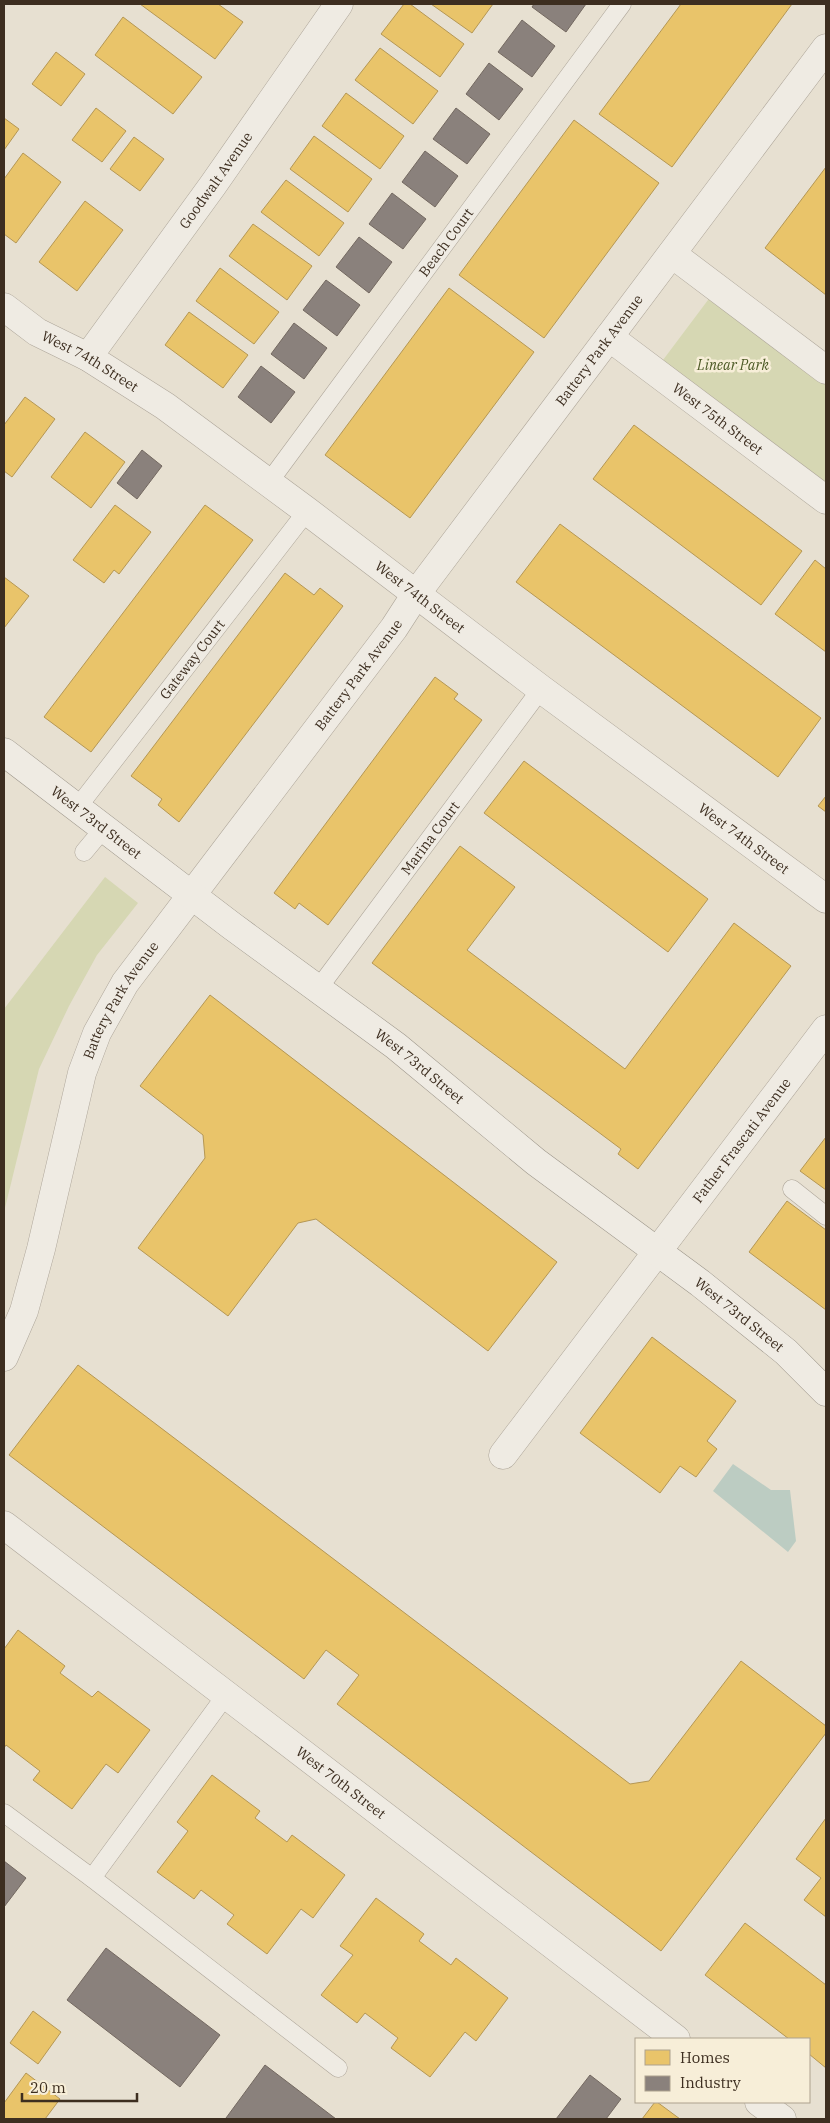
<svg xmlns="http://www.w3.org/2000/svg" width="830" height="2123" font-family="'IBM Plex Serif',serif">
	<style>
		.green { fill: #d6d7b3 }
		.water { fill: #bcccc2 }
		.homes { fill: #e9c46a; stroke: #b59754 }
		.industry { fill: #8a817c; stroke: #736860 }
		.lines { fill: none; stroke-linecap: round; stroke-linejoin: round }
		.lane-casing { stroke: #ada599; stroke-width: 19 }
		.street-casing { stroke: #ada599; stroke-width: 29 }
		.secondary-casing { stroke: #9c958a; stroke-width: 29 }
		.lane { stroke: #efebe3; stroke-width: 18 }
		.street { stroke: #efebe3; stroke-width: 28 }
		.secondary { stroke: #efebe3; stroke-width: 28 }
		.labels { text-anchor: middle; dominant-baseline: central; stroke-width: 5; stroke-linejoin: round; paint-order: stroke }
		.street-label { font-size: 14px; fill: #3d2e20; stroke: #f7eed8 }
		.park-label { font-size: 14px; font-style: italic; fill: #4d5a26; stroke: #f7eed8 }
	</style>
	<rect width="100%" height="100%" fill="#e7e0d1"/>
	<g class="green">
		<path d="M717 288 826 370V500L654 372Z"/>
		<path d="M105 877 138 903 97 955 69 1006 39 1069 4 1212V1009Z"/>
	</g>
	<path class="water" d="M733 1464 771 1490H790L796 1541 788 1552 713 1491Z"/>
	<g class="homes">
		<path d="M140 4H218L243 22 215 59Z"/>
		<path d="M404 4H410L464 44 440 77 381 34Z"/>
		<path d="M431 4H493L472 33Z"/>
		<path d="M681 4H792L672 167 599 114Z"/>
		<path d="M123 17 202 77 173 114 95 55Z"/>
		<path d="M380 48 438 91 413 124 355 80Z"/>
		<path d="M56 52 85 74 61 106 32 84Z"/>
		<path d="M346 93 404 136 380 169 322 126Z"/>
		<path d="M96 108 126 131 102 162 72 140Z"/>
		<path d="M4 118 19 129 4 150Z"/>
		<path d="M574 120 659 183 544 338 459 275Z"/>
		<path d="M314 136 372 179 348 212 290 169Z"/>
		<path d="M134 137 164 159 140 191 110 169Z"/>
		<path d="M23 153 61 182 16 243 4 234V179Z"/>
		<path d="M826 167V295L765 248Z"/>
		<path d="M286 180 344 223 319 256 261 212Z"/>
		<path d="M85 201 123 230 77 291 39 262Z"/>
		<path d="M253 224 312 266 287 300 229 256Z"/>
		<path d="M220 268 279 312 254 344 196 301Z"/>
		<path d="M449 288 534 352 410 518 325 455Z"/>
		<path d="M189 312 248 355 223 388 165 345Z"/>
		<path d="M25 397 55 419 12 477 4 471V425Z"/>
		<path d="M634 425 802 551 761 605 593 479Z"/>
		<path d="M85 432 125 462 91 508 51 477Z"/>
		<path d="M115 505 151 532 119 574 114 570 104 583 73 560Z"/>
		<path d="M205 505 253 540 91 752 44 717Z"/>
		<path d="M560 524 821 718 778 777 516 582Z"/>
		<path d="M815 560 826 569V652L775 614Z"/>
		<path d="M285 573 314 595 320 588 343 606 179 822 158 805 162 799 131 776Z"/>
		<path d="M4 577 29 596 4 628Z"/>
		<path d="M435 677 458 694 454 699 482 720 328 925 299 903 295 909 274 893Z"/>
		<path d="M524 761 708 899 668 952 484 813Z"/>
		<path d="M826 796V812L818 806Z"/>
		<path d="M460 846 515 887 467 950 625 1069 734 923 791 966 638 1169 618 1154 621 1149 372 963Z"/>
		<path d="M210 995 557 1262 488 1351 316 1219 298 1223 228 1316 138 1248 205 1158 203 1135 140 1086Z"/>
		<path d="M826 1137V1190L800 1171Z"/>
		<path d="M787 1201 826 1230V1310L749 1252Z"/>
		<path d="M652 1337 736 1401 707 1441 717 1449 696 1477 680 1466 660 1493 580 1433Z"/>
		<path d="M78 1365 630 1784 649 1781 741 1661 826 1726V1733L661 1951 337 1704 359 1675 326 1650 304 1679 9 1455Z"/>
		<path d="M18 1630 65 1666 60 1673 92 1697 98 1691 150 1730 118 1773 106 1764 72 1809 33 1780 40 1771 6 1745 4 1748V1649Z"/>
		<path d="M212 1775 260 1811 255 1818 287 1842 292 1835 345 1875 313 1918 301 1909 267 1954 227 1924 234 1915 201 1890 194 1899 157 1872 188 1831 177 1822Z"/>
		<path d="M826 1818V1917L804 1900 821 1878 796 1859Z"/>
		<path d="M376 1898 424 1934 419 1941 451 1965 456 1958 508 1998 476 2041 465 2032 430 2077 391 2048 398 2038 365 2013 357 2023 321 1995 353 1955 340 1946Z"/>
		<path d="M745 1923 826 1985V2068L809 2054V2039H789L705 1975Z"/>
		<path d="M33 2011 61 2032 38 2064 10 2043Z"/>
		<path d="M26 2073 60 2099 45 2119H4V2103Z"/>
		<path d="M655 2102H657L680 2119H642Z"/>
	</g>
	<g class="industry">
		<path d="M534 4H586L566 32 532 7Z"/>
		<path d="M522 20 555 46 532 77 498 52Z"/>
		<path d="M489 63 523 89 499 120 466 94Z"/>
		<path d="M456 108 490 134 467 164 433 139Z"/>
		<path d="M425 151 458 176 435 207 402 182Z"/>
		<path d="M392 193 426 219 403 249 369 224Z"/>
		<path d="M359 237 392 262 369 293 336 267Z"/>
		<path d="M326 280 360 305 337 336 303 310Z"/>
		<path d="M294 323 327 348 304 379 271 354Z"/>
		<path d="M261 366 295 392 271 423 238 397Z"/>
		<path d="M142 450 162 466 137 499 117 483Z"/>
		<path d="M4 1861 26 1878 4 1907Z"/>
		<path d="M106 1948 220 2035 180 2087 67 2000Z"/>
		<path d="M265 2065 336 2119H228L226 2118Z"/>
		<path d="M590 2075 621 2099 606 2119H556Z"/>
	</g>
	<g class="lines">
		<g class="lane-casing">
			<g id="lane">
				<path id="s1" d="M269 482 622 4"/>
				<path id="s2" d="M77 808 307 511"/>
				<path d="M84 852 104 828"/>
				<path id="s3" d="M318 989 541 689"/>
				<path d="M792 1189 826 1216"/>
				<path d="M4 1813 92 1878 338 2068"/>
				<path d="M92 1878 226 1695"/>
			</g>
		</g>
		<g class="street-casing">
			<g id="street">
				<path d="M672 254 826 370"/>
				<path id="s4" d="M4 307 37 332 88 357 165 406 307 511 541 689 826 899"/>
				<path id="s5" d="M609 337 826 500"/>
				<path id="s6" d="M88 357 213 185 339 4"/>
				<path id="s7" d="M4 1357 24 1311 41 1249 82 1073 97 1033 125 983 394 628 416 594 826 48"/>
				<path id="s8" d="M503 1455 826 1029"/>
				<path id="s9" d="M4 1525 676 2039"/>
				<path d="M759 2102 782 2119"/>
			</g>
		</g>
		<g class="secondary-casing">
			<g id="secondary">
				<path id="s10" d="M4 752 232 926 396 1046 536 1162 700 1283 786 1352 826 1392"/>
			</g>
		</g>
		<use href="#lane" class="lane"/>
		<use href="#street" class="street"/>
		<use href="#secondary" class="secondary"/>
	</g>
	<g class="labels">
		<g class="street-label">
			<text stroke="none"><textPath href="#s6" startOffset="218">Goodwalt Avenue</textPath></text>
			<text stroke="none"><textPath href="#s1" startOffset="298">Beach Court</textPath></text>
			<text stroke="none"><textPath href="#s7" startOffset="1186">Battery Park Avenue</textPath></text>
			<text stroke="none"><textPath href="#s4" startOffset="102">West 74th Street</textPath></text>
			<text stroke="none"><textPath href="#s5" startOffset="136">West 75th Street</textPath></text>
			<text stroke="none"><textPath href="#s4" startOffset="508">West 74th Street</textPath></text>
			<text stroke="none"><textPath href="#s2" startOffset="188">Gateway Court</textPath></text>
			<text stroke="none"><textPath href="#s7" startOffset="782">Battery Park Avenue</textPath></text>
			<text stroke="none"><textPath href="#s10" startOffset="116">West 73rd Street</textPath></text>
			<text stroke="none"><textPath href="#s4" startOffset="912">West 74th Street</textPath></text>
			<text stroke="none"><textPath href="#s3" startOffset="188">Marina Court</textPath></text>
			<text stroke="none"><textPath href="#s7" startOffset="378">Battery Park Avenue</textPath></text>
			<text stroke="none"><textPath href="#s10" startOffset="521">West 73rd Street</textPath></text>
			<text stroke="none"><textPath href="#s8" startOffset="395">Father Frascati Avenue</textPath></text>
			<text stroke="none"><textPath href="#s10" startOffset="926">West 73rd Street</textPath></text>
			<text stroke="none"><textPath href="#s9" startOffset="424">West 70th Street</textPath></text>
		</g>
		<g class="park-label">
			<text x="733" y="365">Linear Park</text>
		</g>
	</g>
	<rect width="830" height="2123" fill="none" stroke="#3d2e20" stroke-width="10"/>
	<rect x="635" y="2038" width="175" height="65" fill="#f7eed8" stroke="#ada18e"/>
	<rect x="645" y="2050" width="25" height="15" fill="#e9c46a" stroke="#ada18e"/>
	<text x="680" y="2063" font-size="15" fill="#3d2e20">Homes</text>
	<rect x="645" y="2076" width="25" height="15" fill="#8a817c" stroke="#ada18e"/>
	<text x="680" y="2088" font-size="15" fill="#3d2e20">Industry</text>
	<path d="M22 2093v8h115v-8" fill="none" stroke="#3d2e20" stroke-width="2.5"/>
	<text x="30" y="2093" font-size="15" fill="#3d2e20" stroke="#f7eed8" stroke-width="4" paint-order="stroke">20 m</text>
</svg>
